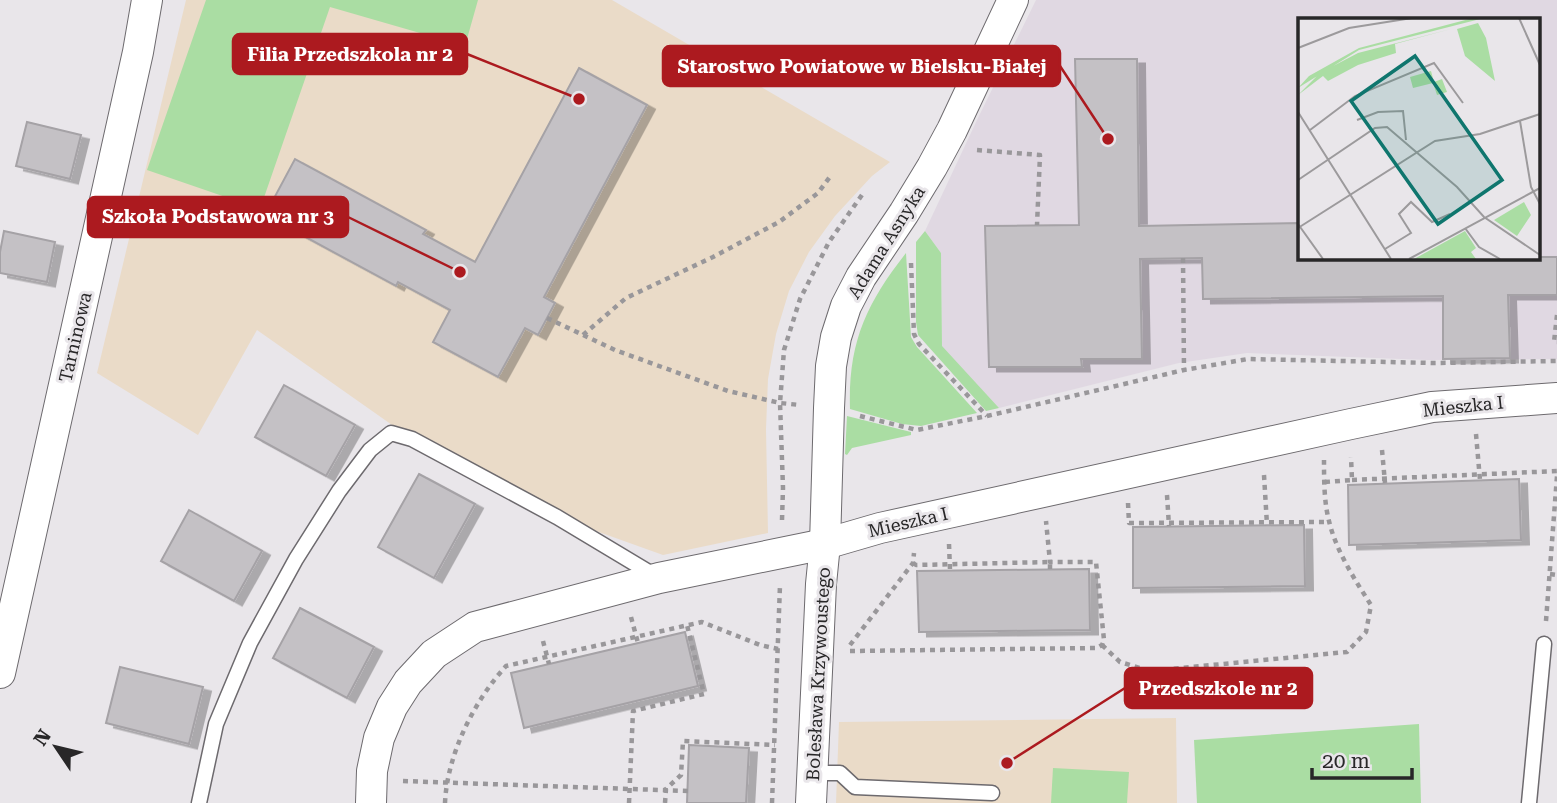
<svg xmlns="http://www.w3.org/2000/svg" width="1557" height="803" font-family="'Roboto Serif',serif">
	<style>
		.built { fill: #e0d8e2; fill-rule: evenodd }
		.education { fill: #eadbc8 }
		.green { fill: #aadda3 }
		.building { fill: #c4c1c5; stroke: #a5a2a6; stroke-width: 2; filter: url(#shadow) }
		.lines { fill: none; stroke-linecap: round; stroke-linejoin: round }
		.lane-casing { stroke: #6d6a6e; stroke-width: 17 }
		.street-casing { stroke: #6d6a6e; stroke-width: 32 }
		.path { stroke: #99979a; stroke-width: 4.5; stroke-dasharray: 5 5; stroke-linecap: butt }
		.lane { stroke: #fff; stroke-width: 14 }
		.street { stroke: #fff; stroke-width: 30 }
		.labels { text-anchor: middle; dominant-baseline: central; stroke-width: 6; stroke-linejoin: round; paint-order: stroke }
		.street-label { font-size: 18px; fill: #282728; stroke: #e9e6ea }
		.inset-road { fill: none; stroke: #9c9a9c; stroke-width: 2 }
		.view { fill: #0f766e; fill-opacity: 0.15; stroke: #0f766e; stroke-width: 3.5 }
		.inset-edge { fill: none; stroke: #282728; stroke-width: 3.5 }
		.leader { fill: none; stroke: #ac1a1f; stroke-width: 2.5 }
		.callout-dot { fill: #ac1a1f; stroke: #e9e6ea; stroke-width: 2.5 }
		.callout { fill: #ac1a1f; stroke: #ac1a1f; stroke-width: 2.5 }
		.callout-label { font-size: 19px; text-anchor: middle; font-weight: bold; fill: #fff }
	</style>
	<defs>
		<filter id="shadow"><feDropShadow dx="8" dy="4.5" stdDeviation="0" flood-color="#0004"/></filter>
	</defs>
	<rect width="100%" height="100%" fill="#e9e6ea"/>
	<path class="built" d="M1036 0H1557V359L1428 360 1247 353 1179 363 999 408 942 347 941 253 925 231 977 120ZM1300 19H1538V257H1300Z"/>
	<g class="education">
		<path d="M186 0H612L890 162 872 176 835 216 809 252 789 291 776 334 768 379 766 429 768 533 663 555 557 517 412 439 257 330 198 435 97 373Z"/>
		<path d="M1176 718 1177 803H836L839 722Z"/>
	</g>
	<g class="green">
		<path d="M206 0H478L465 46 330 7 260 209 147 170Z"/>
		<path d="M925 231 941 253 942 346 999 408 986 411 918 335 916 322V242Z"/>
		<path d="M906 253 911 337 917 347 977 413 921 426 902 424 850 409C848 343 866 304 906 253Z"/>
		<path d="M847 416 911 432V435L852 448 847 455 845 454Z"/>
		<path d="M1419 724 1421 803H1197L1194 740Z"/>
		<path d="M1053 768 1129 772 1127 803H1051Z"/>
	</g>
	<g class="building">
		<path d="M1075 59H1137L1139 226 1300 223V257H1557V295H1508L1510 358 1443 359V296L1203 299 1202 258 1140 259 1142 359H1081L1082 367H989L985 226 1079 225Z"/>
		<path d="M579 68 647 105 544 297 555 303 538 335 525 328 498 377 433 342 450 310 398 282 396 286 265 215 295 159 426 230 423 234 475 262Z"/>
		<path d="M27 122 81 135 70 179 16 166Z"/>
		<path d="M4 231 55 242 47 282 0 273V252Z"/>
		<path d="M284 385 355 425 326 476 255 437Z"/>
		<path d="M419 474 475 504 434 578 378 547Z"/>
		<path d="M1519 479 1521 540 1349 545 1348 485Z"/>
		<path d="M189 510 262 551 234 601 161 561Z"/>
		<path d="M1304 525 1305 586 1133 588V527Z"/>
		<path d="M1089 569 1090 630 919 632 917 571Z"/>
		<path d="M300 608 374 647 347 698 273 658Z"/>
		<path d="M685 632 698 686 524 728 511 673Z"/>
		<path d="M120 667 203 687 189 744 106 723Z"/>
		<path d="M689 745 749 748 746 803H687Z"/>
	</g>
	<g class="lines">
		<g class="lane-casing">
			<g id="lane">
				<path d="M813 773H840L855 787 992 793"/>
				<path d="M199 803 216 724 250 643 296 559 339 491 370 450 391 433 412 439 557 517 657 577"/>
				<path d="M1529 803 1544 644"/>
			</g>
		</g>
		<g class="street-casing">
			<g id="street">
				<path d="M0 673 138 52 147 0"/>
				<path d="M371 803 372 771 379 738 392 707 408 682 434 654 475 627 659 578 825 544 880 528 1351 424 1432 407 1557 398"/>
				<path d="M811 803 821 584 825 544 829 408 831 366 836 337 846 306 861 277 904 213 932 167 952 130 1013 0"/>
			</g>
		</g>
		<g class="path">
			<path d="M977 150 1040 155 1037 225"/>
			<path d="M1183 258 1184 370"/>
			<path d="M911 263 914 334 919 344 987 416"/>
			<path d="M1557 315 1554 342H1557"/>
			<path d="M547 318 615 350 728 391 780 403 800 405"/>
			<path d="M583 335 626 298 713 257 779 222 818 193 832 174"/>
			<path d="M860 416 917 430 987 416 1184 370 1248 359 1433 363 1557 361"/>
			<path d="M1476 434 1480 480"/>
			<path d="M1382 450 1385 483"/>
			<path d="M1264 475 1267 525"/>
			<path d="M1352 480 1557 471"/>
			<path d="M1325 482 1352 480 1351 457"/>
			<path d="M1167 495 1169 526"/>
			<path d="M1128 503 1129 523 1329 522"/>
			<path d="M782 520 783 488 780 403 784 350 800 299 829 242 864 192"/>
			<path d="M949 544 950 570"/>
			<path d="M913 563 916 565 1050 562V569"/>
			<path d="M1550 574 1557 575"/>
			<path d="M631 617 638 643"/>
			<path d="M1546 621 1557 476"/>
			<path d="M543 641 549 664"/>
			<path d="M850 645 913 563 914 553"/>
			<path d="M1102 645 1120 662 1150 671 1347 652 1366 632 1371 605C1355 580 1336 551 1329 521 1324 502 1324 480 1324 460"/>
			<path d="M850 651 1097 648 1102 645 1104 640 1096 562H1050L1046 521"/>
			<path d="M403 781 688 791"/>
			<path d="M445 803C447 755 474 701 506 666L702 622 760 645 778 649"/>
			<path d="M629 803 633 711 704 694 687 625"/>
			<path d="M665 803 666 789 681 775 683 741 775 745"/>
			<path d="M772 803 780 585"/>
		</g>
		<use href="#lane" class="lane"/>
		<use href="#street" class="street"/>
	</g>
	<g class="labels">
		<g class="street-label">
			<text transform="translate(886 242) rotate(-58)">Adama Asnyka</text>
			<text transform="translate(75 337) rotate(-77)">Tarninowa</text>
			<text transform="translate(1463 406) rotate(-6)">Mieszka I</text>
			<text transform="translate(908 522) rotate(-13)">Mieszka I</text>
			<text transform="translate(818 674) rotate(-87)">Bolesława Krzywoustego</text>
		</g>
	</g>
	<g transform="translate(1298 18)">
		<rect width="242" height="242" fill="#e9e6ea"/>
		<path d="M175 0H186L61 32 0 70 11 58 61 30ZM180 5 188 20 197 63 167 38 159 11ZM153 11 97 26 98 35 60 47 30 63 25 58 0 77 22 55 60 35ZM133 53 136 64 144 61 149 74 139 77 135 65 115 70 112 59ZM226 184 233 197 219 218 196 202ZM167 213 178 230 173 234 178 241H116Z" fill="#aadda3"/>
		<path class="inset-road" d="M221 0 242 47M0 30 51 10 114 0M0 94 93 241M59 102 80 94 105 93 108 122M222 103 233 169 242 186M12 112 57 78 136 45 165 85M0 162 77 110 89 109 159 169 186 199 242 237M0 206 25 241M0 210 137 123 182 116 242 96M167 210 181 229 202 241M87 231 113 215 101 196 113 184 134 204 152 196M111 241 242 170"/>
		<path class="view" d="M117 38 204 162 140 206 53 83Z"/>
		<rect width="242" height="242" class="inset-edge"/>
	</g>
	<path class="leader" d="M579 99L467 54M1108 139L1060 66M460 272L348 217M1007 763L1125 688"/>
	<g class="callout-dot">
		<circle cx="579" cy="99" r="7"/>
		<circle cx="1108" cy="139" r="7"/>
		<circle cx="460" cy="272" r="7"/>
		<circle cx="1007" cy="763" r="7"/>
	</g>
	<g class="callout">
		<rect x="233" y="34" width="234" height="40" rx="7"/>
		<rect x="663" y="46" width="397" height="40" rx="7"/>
		<rect x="88" y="197" width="260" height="40" rx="7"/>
		<rect x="1125" y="668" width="187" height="40" rx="7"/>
	</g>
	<g class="callout-label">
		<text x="350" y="61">Filia Przedszkola nr 2</text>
		<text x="862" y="73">Starostwo Powiatowe w Bielsku-Białej</text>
		<text x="218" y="223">Szkoła Podstawowa nr 3</text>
		<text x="1218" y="695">Przedszkole nr 2</text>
	</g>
	<g transform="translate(56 747) rotate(305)" stroke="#e9e6ea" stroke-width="5" paint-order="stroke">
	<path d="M0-5L12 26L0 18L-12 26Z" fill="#282728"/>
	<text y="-10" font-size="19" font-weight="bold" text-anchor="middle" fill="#282728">N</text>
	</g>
	<path d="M1312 768v10h100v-10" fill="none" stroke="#282728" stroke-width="3.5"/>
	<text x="1322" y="768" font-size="21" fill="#282728" stroke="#e9e6ea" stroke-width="5" paint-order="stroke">20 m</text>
</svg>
